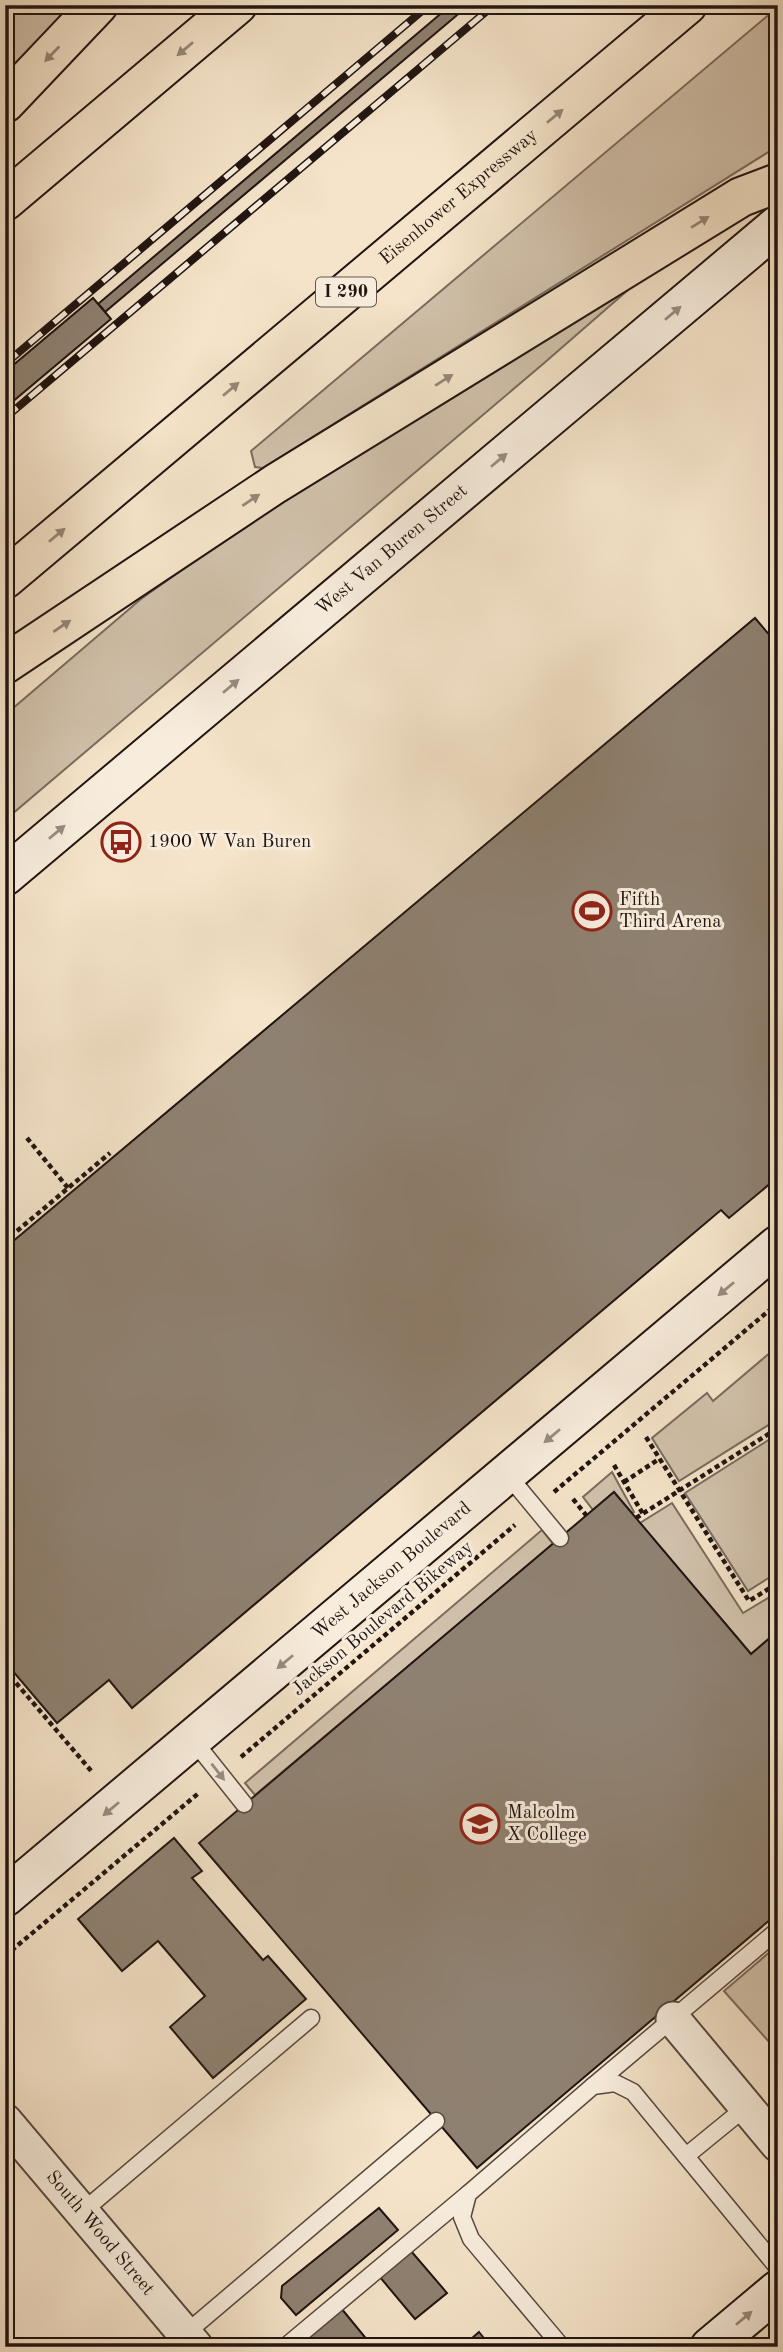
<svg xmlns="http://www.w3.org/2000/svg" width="783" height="2352" font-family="'Old Standard TT',serif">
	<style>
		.green { fill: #d1c1ab; stroke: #796b5e; stroke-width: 2 }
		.building { fill: #8f8171; stroke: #211511; stroke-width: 2 }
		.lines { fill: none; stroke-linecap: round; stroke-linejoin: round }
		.lane-casing { stroke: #56493f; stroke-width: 19 }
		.street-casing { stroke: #56493f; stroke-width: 37 }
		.secondary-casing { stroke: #211511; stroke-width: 42 }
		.highway-casing { stroke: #211511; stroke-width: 42 }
		.path { stroke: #211511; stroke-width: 4.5; stroke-dasharray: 5 3.5; stroke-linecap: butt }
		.lane { stroke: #f8eddd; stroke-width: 16 }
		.street { stroke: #f8eddd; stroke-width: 33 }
		.secondary { stroke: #f8eddd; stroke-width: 38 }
		.highway { stroke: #f5e4ca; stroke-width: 38 }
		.rail-casing { stroke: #211511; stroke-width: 8 }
		.rail { stroke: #f8eddd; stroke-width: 5; stroke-dasharray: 16; stroke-linecap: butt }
		.oneway { fill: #968777 }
		.oneway2 { fill: #978c81 }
		.labels { text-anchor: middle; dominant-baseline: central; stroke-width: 6; stroke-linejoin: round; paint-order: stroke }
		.shield { fill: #f8eddd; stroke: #62564e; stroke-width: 2 }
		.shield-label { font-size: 18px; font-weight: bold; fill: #211511 }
		.street-label { font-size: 19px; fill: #211511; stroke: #f8eddd }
		.poi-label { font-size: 19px; fill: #211511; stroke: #f8eddd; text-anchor: start }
	</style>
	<rect width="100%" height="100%" fill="#f5e4ca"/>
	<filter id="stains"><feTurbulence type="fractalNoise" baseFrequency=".00286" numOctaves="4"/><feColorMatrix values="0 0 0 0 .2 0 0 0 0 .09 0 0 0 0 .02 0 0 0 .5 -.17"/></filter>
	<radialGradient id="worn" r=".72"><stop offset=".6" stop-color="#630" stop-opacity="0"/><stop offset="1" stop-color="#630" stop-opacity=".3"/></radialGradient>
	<g class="green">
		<path d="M5 5H74L5 79Z"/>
		<path d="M778 7V146L263 468 255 467 251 451Z"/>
		<path d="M628 290 543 364 5 820V715L141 599 282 499Z"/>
		<path d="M778 1346V1419L679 1481 652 1438 707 1393 713 1401Z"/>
		<path d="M778 1434V1572L748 1591 685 1493Z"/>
		<path d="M612 1472 634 1512 632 1513 614 1492 593 1510 583 1497Z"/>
		<path d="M672 1503 743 1613 778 1592V1631L751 1654 640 1523Z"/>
		<path d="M542 1530 553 1544 255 1795 245 1783Z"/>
		<path d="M778 1945V2052L724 1991Z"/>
	</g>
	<g class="building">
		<path d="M451 5H469L105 312 102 308 98 304Z"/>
		<path d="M93 298 111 319 5 408V372Z"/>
		<path d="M755 618 778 645V1177L729 1218 721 1210 132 1708 109 1680 57 1723 5 1662V1248Z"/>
		<path d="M614 1492 751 1654 778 1631V1913L477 2168 199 1843Z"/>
		<path d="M174 1838 202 1871 192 1878 263 1960 268 1956 306 1999 213 2078 170 2027 205 1996 158 1941 122 1971 78 1919Z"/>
		<path d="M379 2208 398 2230 296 2315 281 2298 282 2286Z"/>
		<path d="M411 2251 447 2293 415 2319 379 2276Z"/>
		<path d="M341 2308 373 2347H296Z"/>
		<path d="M479 2332 491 2347H462Z"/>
	</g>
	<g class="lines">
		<g class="lane-casing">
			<g id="lane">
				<path d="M507 1474 560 1538"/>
				<path d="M193 1740 244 1804"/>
				<path d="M593 2086 778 1930"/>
				<path d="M686 2156 746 2107"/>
				<path d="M82 2212 311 2018"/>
				<path d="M185 2334 436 2121"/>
				<path d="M285 2347 468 2194"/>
				<path d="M562 2347 471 2239 462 2217 468 2194 593 2086 615 2083 633 2092 778 2268"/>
			</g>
		</g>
		<g class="street-casing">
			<g id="street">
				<path d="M673 2019 778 2145"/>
				<path id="s1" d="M5 2121 196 2347"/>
			</g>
		</g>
		<g class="secondary-casing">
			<g id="secondary">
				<path id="s2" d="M5 876 778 225"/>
				<path id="s3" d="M5 1897 778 1245"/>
				<path d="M710 2347 778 2290"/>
			</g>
		</g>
		<g class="highway-casing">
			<g id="highway">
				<path d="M5 103 98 5"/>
				<path d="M5 201 237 5"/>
				<path id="s4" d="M5 579 687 5"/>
				<path d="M5 664 275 484 741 197 778 183"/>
			</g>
		</g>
		<g class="path">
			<path d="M27 1138 68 1188"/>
			<path d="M17 1231 110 1153"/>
			<path d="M646 1437 749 1601 778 1583"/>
			<path d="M614 1465 643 1514"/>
			<path d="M624 1482 659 1459"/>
			<path d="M554 1492 778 1303"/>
			<path d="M573 1499 586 1515"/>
			<path d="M636 1518 778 1428"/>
			<path d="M5 1670 93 1773"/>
			<path d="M241 1757 515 1525"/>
			<path d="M5 1956 200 1792"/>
		</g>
		<use href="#lane" class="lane"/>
		<use href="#street" class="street"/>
		<use href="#secondary" class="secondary"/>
		<use href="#highway" class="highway"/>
		<g class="rail-casing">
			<g id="rail">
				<path d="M5 364 429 5"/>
				<path d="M5 418 494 5"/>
			</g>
		</g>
		<use href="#rail" class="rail"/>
	</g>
	<defs><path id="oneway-solid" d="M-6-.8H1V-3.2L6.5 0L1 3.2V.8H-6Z" transform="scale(1.75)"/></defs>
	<g class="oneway">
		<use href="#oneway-solid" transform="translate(185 49) rotate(140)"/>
		<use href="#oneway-solid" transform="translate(52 54) rotate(134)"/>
		<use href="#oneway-solid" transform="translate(555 116) rotate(-40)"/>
		<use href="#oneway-solid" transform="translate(700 222) rotate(-32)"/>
		<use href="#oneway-solid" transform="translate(444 380) rotate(-32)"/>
		<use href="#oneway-solid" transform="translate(231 389) rotate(-40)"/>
		<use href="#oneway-solid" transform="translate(251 500) rotate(-34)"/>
		<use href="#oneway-solid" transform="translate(57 535) rotate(-40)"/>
		<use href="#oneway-solid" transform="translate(62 626) rotate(-34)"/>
	</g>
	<g class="oneway2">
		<use href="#oneway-solid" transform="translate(673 313) rotate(-40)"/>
		<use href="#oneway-solid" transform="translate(499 460) rotate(-40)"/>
		<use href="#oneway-solid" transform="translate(231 686) rotate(-40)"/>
		<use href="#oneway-solid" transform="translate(57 832) rotate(-40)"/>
		<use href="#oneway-solid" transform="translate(726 1289) rotate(140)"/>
		<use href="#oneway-solid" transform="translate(552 1436) rotate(140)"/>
		<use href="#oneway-solid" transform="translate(285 1662) rotate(140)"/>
		<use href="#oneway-solid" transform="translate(218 1772) rotate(52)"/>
		<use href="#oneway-solid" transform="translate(111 1809) rotate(140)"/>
		<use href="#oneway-solid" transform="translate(744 2318) rotate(-40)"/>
	</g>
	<defs>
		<g id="bus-ring" transform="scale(2.0125)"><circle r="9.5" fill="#f8eddd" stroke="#8f2418" stroke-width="1.5"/><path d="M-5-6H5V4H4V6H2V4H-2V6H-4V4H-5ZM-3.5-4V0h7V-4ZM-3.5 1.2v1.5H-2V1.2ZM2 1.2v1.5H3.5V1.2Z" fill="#8f2418"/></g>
		<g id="stadium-ring" transform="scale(2.0125)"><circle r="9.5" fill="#f8eddd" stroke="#8f2418" stroke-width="1.5"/><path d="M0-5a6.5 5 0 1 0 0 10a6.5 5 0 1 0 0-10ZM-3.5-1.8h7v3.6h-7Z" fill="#8f2418"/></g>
		<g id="university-ring" transform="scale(2.0125)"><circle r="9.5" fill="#f8eddd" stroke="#8f2418" stroke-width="1.5"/><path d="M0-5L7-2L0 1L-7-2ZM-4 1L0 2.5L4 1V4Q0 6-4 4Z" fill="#8f2418"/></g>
	</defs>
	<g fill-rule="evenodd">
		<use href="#bus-ring" x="121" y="842"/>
		<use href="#stadium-ring" x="592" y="911"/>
		<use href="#university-ring" x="480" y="1824"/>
	</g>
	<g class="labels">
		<rect class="shield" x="316" y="277.5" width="60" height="29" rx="5"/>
		<g class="shield-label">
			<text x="346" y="292">I 290</text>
		</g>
		<g class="street-label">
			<text stroke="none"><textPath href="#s4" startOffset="593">Eisenhower Expressway</textPath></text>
			<text stroke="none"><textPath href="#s2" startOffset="506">West Van Buren Street</textPath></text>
			<text stroke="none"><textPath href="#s3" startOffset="506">West Jackson Boulevard</textPath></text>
			<text transform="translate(383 1619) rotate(-40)">Jackson Boulevard Bikeway</text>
			<text stroke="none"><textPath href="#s1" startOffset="147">South Wood Street</textPath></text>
		</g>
		<g class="poi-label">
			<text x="148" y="842">1900 W Van Buren</text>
			<text x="619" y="900">Fifth<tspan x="619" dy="22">Third Arena</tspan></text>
			<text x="507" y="1813">Malcolm<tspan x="507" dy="22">X College</tspan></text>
		</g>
	</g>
	<rect width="783" height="2352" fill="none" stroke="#f5e4ca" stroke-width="28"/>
	<rect x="7" y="7" width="769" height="2338" fill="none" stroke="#211511" stroke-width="3.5"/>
	<rect x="14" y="14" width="755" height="2324" fill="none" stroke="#211511" stroke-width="2"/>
	<rect width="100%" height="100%" filter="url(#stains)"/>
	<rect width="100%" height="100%" fill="url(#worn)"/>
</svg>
